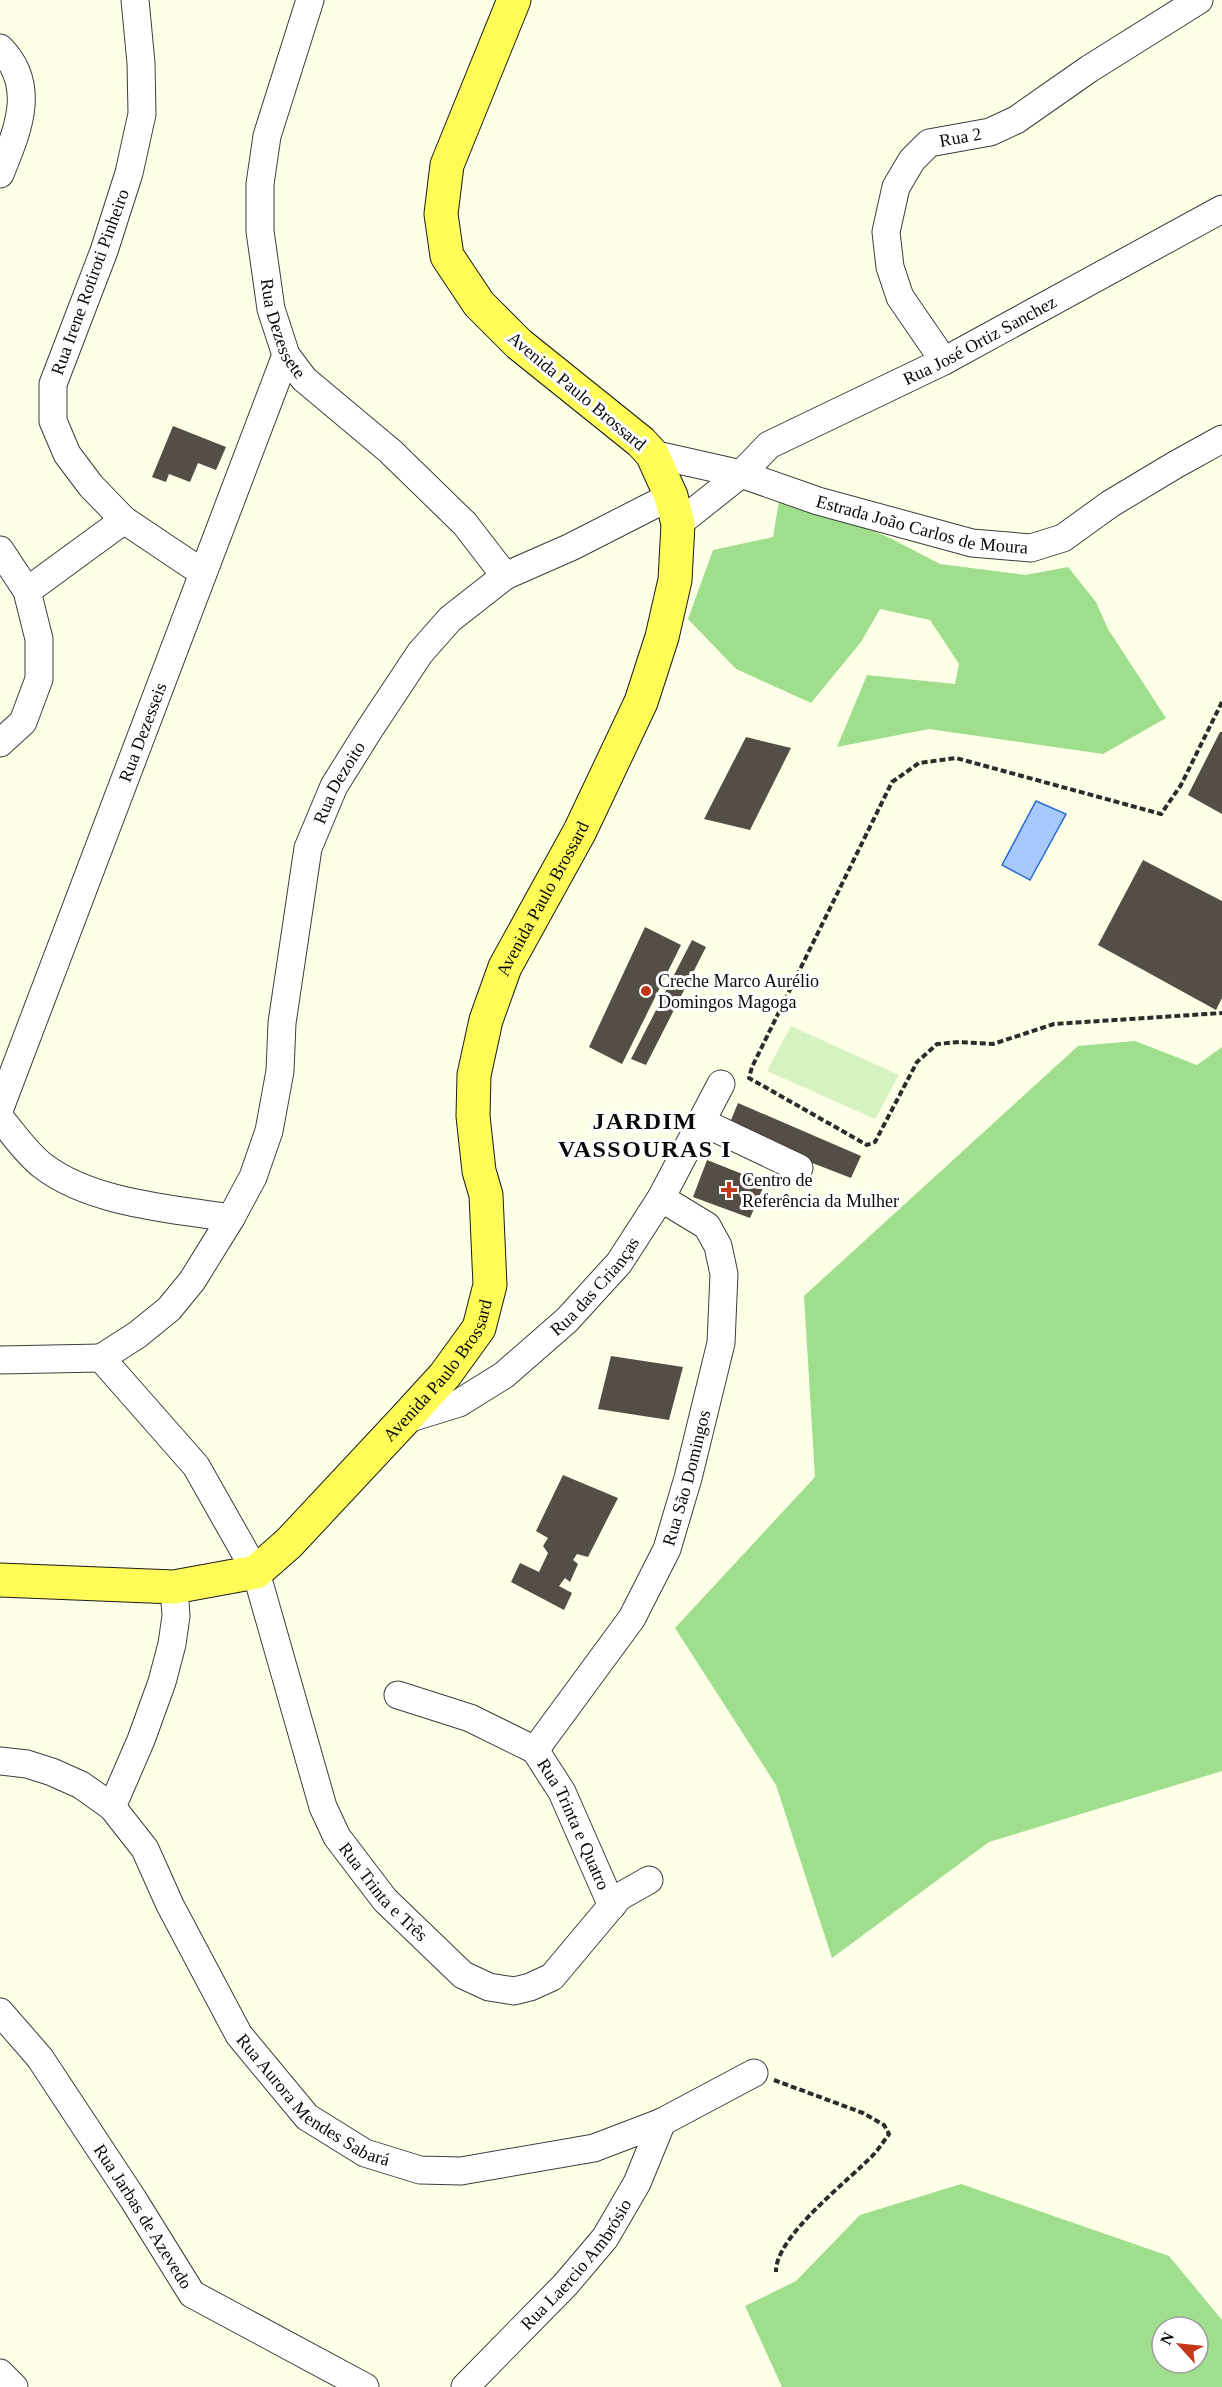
<svg xmlns="http://www.w3.org/2000/svg" width="1222" height="2387" font-family="'Times New Roman',serif">
	<style>
		.forest { fill: #9fde8d; fill-rule: evenodd }
		.pitch { fill: #d6f2c1 }
		.water { fill: #a7c9fb; stroke: #296ad7; stroke-width: 1.5 }
		.building { fill: #544e46 }
		.lines { fill: none; stroke-linecap: round; stroke-linejoin: round }
		.minor-casing { stroke: #3d3d3d; stroke-width: 29 }
		.major-casing { stroke: #1b1b1b; stroke-width: 35 }
		.path { stroke: #2c2c2c; stroke-width: 4; stroke-dasharray: 6 3; stroke-linecap: butt }
		.minor { stroke: #fff; stroke-width: 27 }
		.major { stroke: #fffc57; stroke-width: 33 }
		.poi-dot { fill: #c43819; stroke: #fff; stroke-width: 2 }
		.labels { text-anchor: middle; dominant-baseline: central; stroke-width: 6; stroke-linejoin: round; paint-order: stroke }
		.street-label { font-size: 18px; fill: #0a0a0a; stroke: #fff }
		.poi-label { font-size: 18px; fill: #0a0a0a; stroke: #fff; text-anchor: start }
		.district-label { font-size: 24px; font-weight: bold; letter-spacing: 1.5px; fill: #0a0a0a; stroke: #fff }
	</style>
	<rect width="100%" height="100%" fill="#feffe7"/>
	<g class="forest">
		<path d="M779 501 830 514 888 537 940 564 1025 575 1068 567 1096 602 1108 629 1166 718 1103 754 929 729 837 747 867 675 955 684 959 664 930 620 880 609 861 642 811 703 736 669 688 619 713 550 773 537Z"/>
		<path d="M1135 1041 1197 1065 1222 1047V1771L989 1842 832 1958 776 1785 675 1628 815 1477 804 1296 1078 1046Z"/>
		<path d="M961 2184 1169 2256 1222 2320V2387H782L745 2306 796 2281 860 2215ZM1162 2327H1198V2363H1162Z"/>
	</g>
	<path class="pitch" d="M791 1026 899 1075 875 1119 767 1071Z"/>
	<path class="water" d="M1036 801 1066 814 1030 880 1002 865Z"/>
	<g class="building">
		<path d="M173 426 226 447 216 470 198 463 190 482 169 474 166 482 152 477Z"/>
		<path d="M1220 732H1222V814L1188 795Z"/>
		<path d="M746 737 791 748 750 830 704 819Z"/>
		<path d="M1143 860 1222 901V998L1216 1010 1098 945Z"/>
		<path d="M645 927 681 945 622 1064 589 1047Z"/>
		<path d="M692 940 706 947 646 1065 631 1059Z"/>
		<path d="M738 1103 861 1156 851 1178 727 1130Z"/>
		<path d="M707 1160 765 1183 750 1218 693 1197Z"/>
		<path d="M611 1356 683 1367 669 1420 598 1409Z"/>
		<path d="M563 1475 618 1498 588 1557 577 1554 573 1560 578 1564 570 1582 565 1578 559 1586 572 1593 564 1610 511 1582 520 1563 539 1572 548 1553 543 1546 548 1538 536 1531Z"/>
	</g>
	<g class="lines">
		<g class="minor-casing">
			<g id="minor">
				<path d="M135 0 141 63 142 114 129 173 104 251 53 384V421L67 454 91 486 124 520 203 573"/>
				<path id="s1" d="M310 0 267 136 260 184V231L271 309 286 355 304 379 390 451 465 524 505 576"/>
				<path d="M0 48C38 86 17 132 0 174"/>
				<path id="s2" d="M944 361 900 297 890 267 886 232 896 187 912 160 929 143 990 132 1016 120 1089 69 1199 0"/>
				<path id="s3" d="M652 454 741 474 818 501 972 543 1031 548 1063 538 1110 504 1175 465 1222 439"/>
				<path id="s4" d="M678 524 741 474 769 445 944 361 1222 209"/>
				<path d="M0 550 27 591 39 639V679L23 722 0 743"/>
				<path d="M27 591 124 520"/>
				<path id="s5" d="M0 1108 286 355"/>
				<path d="M0 1118C13 1133 26 1153 43 1166 91 1203 172 1209 231 1218"/>
				<path d="M702 1122 799 1168"/>
				<path id="s6" d="M101 1358 137 1335 169 1309 192 1281 231 1218 253 1177 269 1131 280 1071 282 1023 308 848 334 786 369 730 420 653 450 619 505 576 571 547 671 496"/>
				<path id="s7" d="M101 1358 196 1466 256 1572 323 1807 337 1837 385 1900 463 1975 489 1987 514 1991 530 1987 552 1977 619 1897 649 1880"/>
				<path d="M0 1360 101 1358"/>
				<path id="s8" d="M404 1420 459 1403 504 1375 567 1320 619 1263 661 1198 721 1084"/>
				<path id="s9" d="M398 1695 470 1718 535 1750 562 1792 612 1906"/>
				<path id="s10" d="M535 1750 632 1618 667 1549 688 1478 721 1343 724 1274 718 1246 707 1226 661 1198"/>
				<path id="s11" d="M0 1761 27 1764 52 1772 81 1785 112 1807 145 1849 170 1905 239 2035 307 2117 365 2153 420 2170 461 2171 594 2148 662 2122 754 2073"/>
				<path d="M112 1807 141 1740 162 1682 172 1644 176 1616 174 1587"/>
				<path id="s12" d="M0 2012 40 2058 133 2199 192 2294 365 2387"/>
				<path d="M0 2373 14 2387"/>
				<path id="s13" d="M465 2387 566 2284 605 2238 637 2183 662 2122"/>
			</g>
		</g>
		<g class="major-casing">
			<g id="major">
				<path id="s14" d="M0 1580 174 1587 256 1572 289 1543 404 1420 445 1375 479 1328 490 1285 486 1195 479 1171 473 1116 474 1075 486 1020 505 967 580 831 641 702 662 637 675 580 678 524 671 496 652 454 641 442 519 344 479 304 447 256 441 214 447 165 514 0"/>
			</g>
		</g>
		<g class="path">
			<path d="M1222 702 1181 785 1161 814 956 758 919 763 892 782 752 1067 749 1078 867 1145 875 1142 917 1062 937 1044 959 1042 993 1044 1054 1024 1222 1013"/>
			<path d="M774 2080 863 2113 884 2125 889 2134C884 2141 880 2147 875 2153 851 2179 775 2236 776 2272"/>
		</g>
		<use href="#minor" class="minor"/>
		<use href="#major" class="major"/>
	</g>
	<g class="poi-dot">
		<circle cx="646" cy="991" r="6"/>
		<path d="M726 1181h6v6h6v6h-6v6h-6v-6h-6v-6h6z"/>
	</g>
	<g class="labels">
		<g class="street-label">
			<text stroke="none"><textPath href="#s2" startOffset="278">Rua 2</textPath></text>
			<text transform="translate(90 282) rotate(-70)">Rua Irene Rotiroti Pinheiro</text>
			<text stroke="none"><textPath href="#s1" startOffset="339">Rua Dezessete</textPath></text>
			<text stroke="none"><textPath href="#s4" startOffset="356">Rua José Ortiz Sanchez</textPath></text>
			<text transform="translate(577 391) rotate(40)">Avenida Paulo Brossard</text>
			<text stroke="none"><textPath href="#s3" startOffset="280">Estrada João Carlos de Moura</textPath></text>
			<text stroke="none"><textPath href="#s5" startOffset="402">Rua Dezesseis</textPath></text>
			<text stroke="none"><textPath href="#s6" startOffset="648">Rua Dezoito</textPath></text>
			<text stroke="none"><textPath href="#s14" startOffset="1035">Avenida Paulo Brossard</textPath></text>
			<text stroke="none"><textPath href="#s8" startOffset="238">Rua das Crianças</textPath></text>
			<text stroke="none"><textPath href="#s14" startOffset="531">Avenida Paulo Brossard</textPath></text>
			<text stroke="none"><textPath href="#s10" startOffset="315">Rua São Domingos</textPath></text>
			<text stroke="none"><textPath href="#s9" startOffset="232">Rua Trinta e Quatro</textPath></text>
			<text stroke="none"><textPath href="#s7" startOffset="615">Rua Trinta e Três</textPath></text>
			<text stroke="none"><textPath href="#s11" startOffset="486">Rua Aurora Mendes Sabará</textPath></text>
			<text stroke="none"><textPath href="#s12" startOffset="250">Rua Jarbas de Azevedo</textPath></text>
			<text stroke="none"><textPath href="#s13" startOffset="166">Rua Laercio Ambrósio</textPath></text>
		</g>
		<g class="poi-label">
			<text x="658" y="981">Creche Marco Aurélio<tspan x="658" dy="21">Domingos Magoga</tspan></text>
			<text x="742" y="1180">Centro de<tspan x="742" dy="21">Referência da Mulher</tspan></text>
		</g>
		<g class="district-label">
			<text x="645" y="1121">JARDIM<tspan x="645" dy="28">VASSOURAS I</tspan></text>
		</g>
	</g>
	<g transform="translate(1180 2345) rotate(297)"><circle r="28" fill="#ffffff" stroke="#9d9d9d" stroke-width="1.5"/>
	<path d="M0-4.5L10 22L0 15L-10 22Z" fill="#c43819"/>
	<text y="-9" font-size="16" font-weight="bold" text-anchor="middle" fill="#0a0a0a">N</text>
	</g>
</svg>
